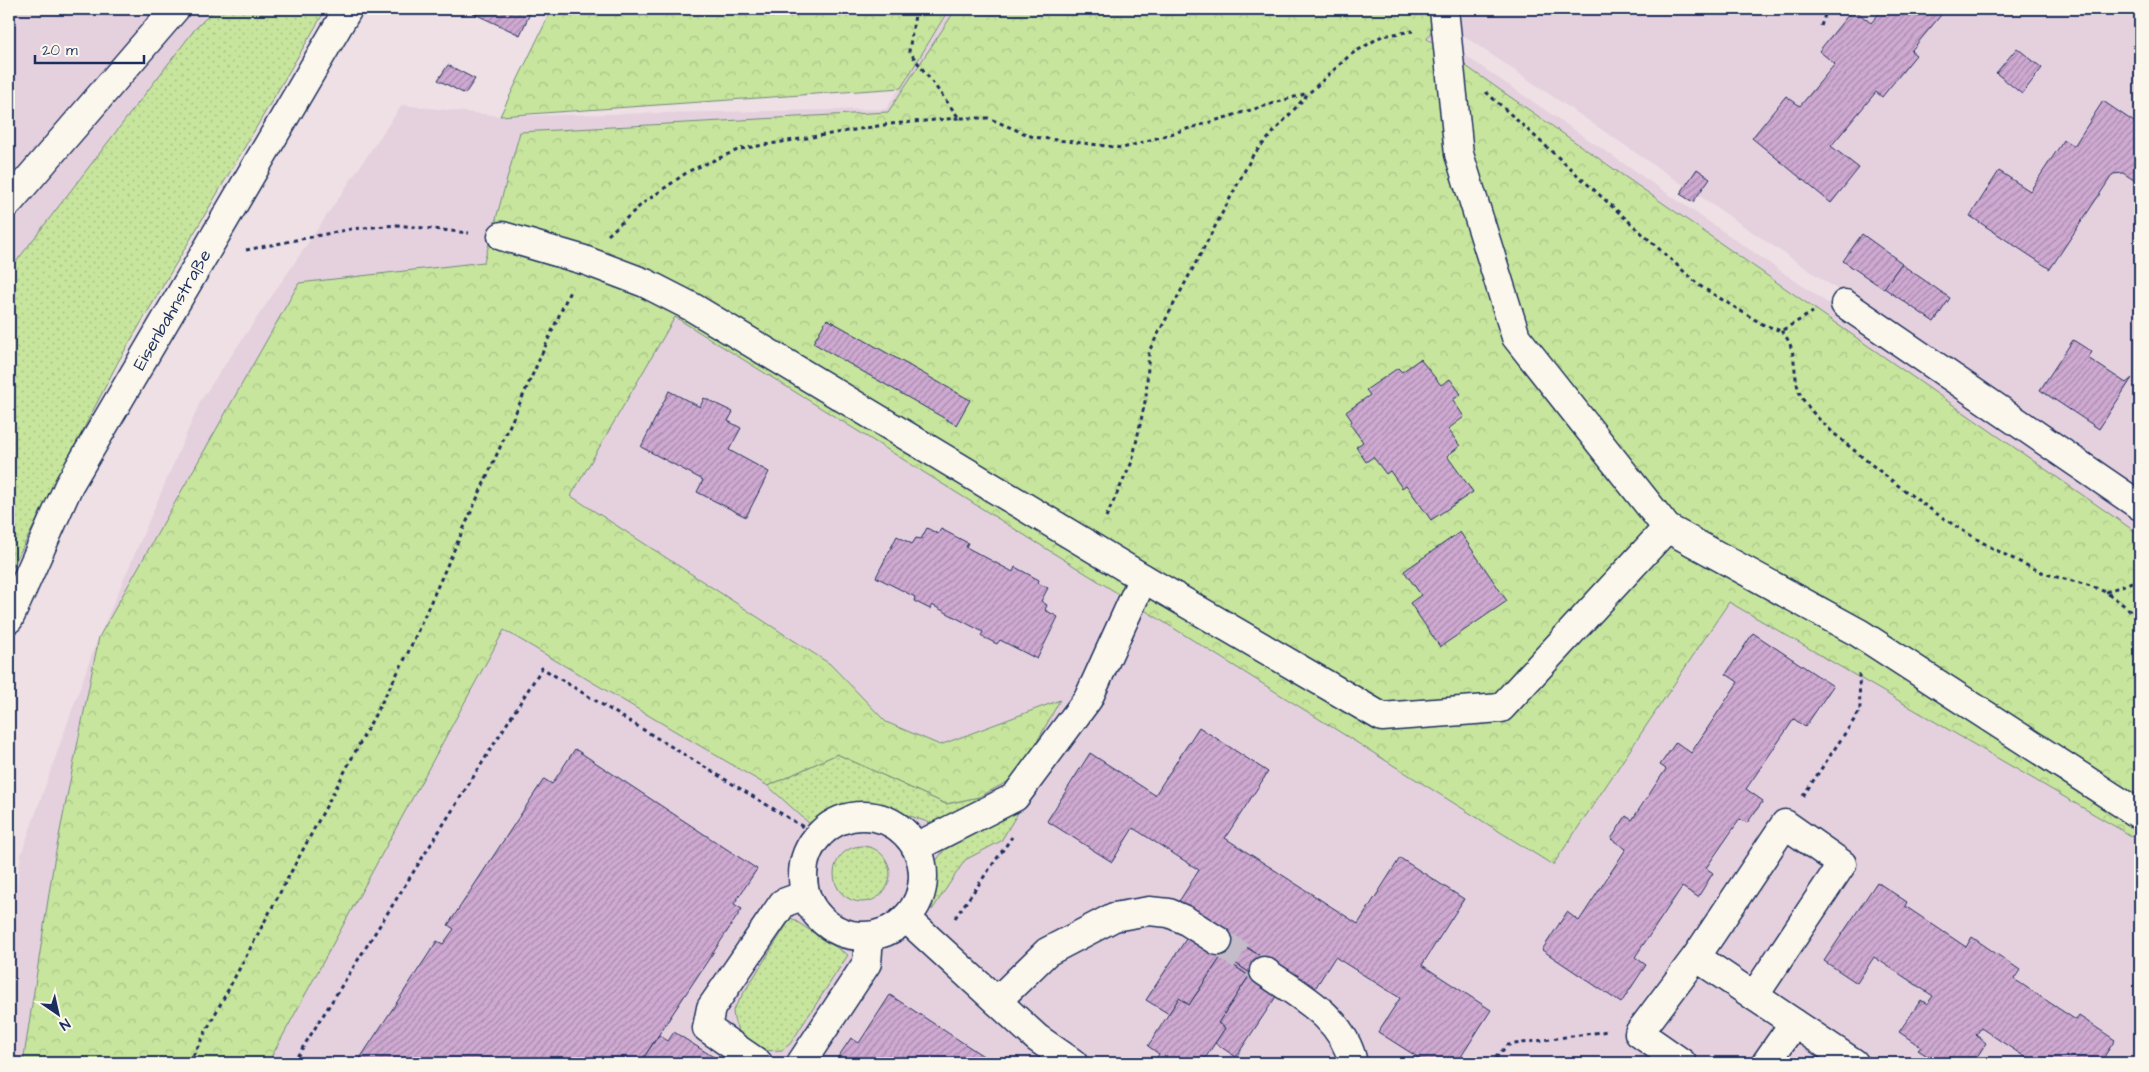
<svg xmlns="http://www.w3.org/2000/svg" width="2149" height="1072" font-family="'Architects Daughter',sans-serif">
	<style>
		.built { fill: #e5d0de }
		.grass { fill: url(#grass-dots); stroke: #718a7d }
		.forest { fill: url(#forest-crowns); stroke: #718a7d }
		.building { fill: url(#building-hatch); stroke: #1b2f5e }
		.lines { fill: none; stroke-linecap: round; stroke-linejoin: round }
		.minor-tunnel { stroke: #c4bdc9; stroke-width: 28; stroke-dasharray: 28 14; stroke-linecap: butt }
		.minor-casing { stroke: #1b2f5e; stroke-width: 31 }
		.path { stroke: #1b2f5e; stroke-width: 3; stroke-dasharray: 4 4; stroke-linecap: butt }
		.minor { stroke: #fbf7ec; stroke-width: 28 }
		.labels { text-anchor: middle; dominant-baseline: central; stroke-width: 4; stroke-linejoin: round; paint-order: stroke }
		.street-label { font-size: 18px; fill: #1b2f5e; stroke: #fbf7ec }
	</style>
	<defs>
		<pattern id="grass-dots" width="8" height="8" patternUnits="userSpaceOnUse" patternTransform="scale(1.25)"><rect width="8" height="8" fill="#c7e59c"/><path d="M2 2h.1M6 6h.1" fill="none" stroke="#aac589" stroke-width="1.8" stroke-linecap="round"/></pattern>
		<pattern id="forest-crowns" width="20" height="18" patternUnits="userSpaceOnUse" patternTransform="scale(1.25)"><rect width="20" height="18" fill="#c7e59c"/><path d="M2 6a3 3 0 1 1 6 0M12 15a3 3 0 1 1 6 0" fill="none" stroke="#aac589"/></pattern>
		<pattern id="building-hatch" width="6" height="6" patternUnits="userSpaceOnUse" patternTransform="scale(1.25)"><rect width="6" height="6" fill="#cfa9d1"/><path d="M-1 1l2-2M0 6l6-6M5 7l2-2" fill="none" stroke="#a78aad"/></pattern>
	</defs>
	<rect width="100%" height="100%" fill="#eee0e4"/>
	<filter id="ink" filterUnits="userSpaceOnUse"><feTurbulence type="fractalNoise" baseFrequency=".02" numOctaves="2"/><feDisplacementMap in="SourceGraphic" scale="10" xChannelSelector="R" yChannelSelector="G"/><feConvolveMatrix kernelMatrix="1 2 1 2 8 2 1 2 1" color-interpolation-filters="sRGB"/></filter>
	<g filter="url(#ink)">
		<g class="built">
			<path d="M9 9H326L118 362 9 574Z"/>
			<path d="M951 9H1453L1438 37 2140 516V1063H9V945L21 855 93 651 201 400 402 105 500 116 886 109Z"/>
			<path d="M1466 9H2140V495L1455 30Z"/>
		</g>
		<g class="grass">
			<path d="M215 9H326L118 362 9 574V271L195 29Z"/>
			<path d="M837 754 946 804 979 797 968 809 936 825 879 805 838 808 811 825 768 786Z"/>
			<path d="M1019 811 1001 841 965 860 932 910 933 865 944 850Z"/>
			<circle cx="862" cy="874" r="28"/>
			<path d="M791 918 848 955 790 1044 782 1050 762 1051C745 1038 734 1033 733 1010Z"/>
		</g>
		<g class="forest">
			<path d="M552 9H949L901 88 500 116Z"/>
			<path d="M956 9H1443L1427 39 2140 535V841L1729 602 1553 865 675 317 571 496 830 664 886 722 940 745 1060 700 1018 776 979 797 946 804 837 754 768 786 504 630 268 1063H23L54 861 99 637 299 283 484 262 520 132 888 112Z"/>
		</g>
		<g class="building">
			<path d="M464 9H532L520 35Z"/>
			<path d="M1853 9 1871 23 1883 9H1946L1911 51 1916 55 1882 97 1876 92 1831 146 1859 168 1831 203 1752 138 1786 96 1800 106 1835 64 1819 51Z"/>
			<path d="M2017 48 2042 68 2022 94 1996 73Z"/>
			<path d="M448 65 475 79 465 94 438 80Z"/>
			<path d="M2103 101 2140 126V184L2123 173 2113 174 2050 269 1970 216 1999 171 2030 191 2064 140 2074 146Z"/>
			<path d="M1697 169 1710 178 1693 202 1680 194Z"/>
			<path d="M1862 234 1902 263 1884 289 1843 261Z"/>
			<path d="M1901 264 1950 298 1934 322 1884 288Z"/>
			<path d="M827 319 970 400 956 425 813 343Z"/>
			<path d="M2073 340 2092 352 2088 358 2126 383 2132 378 2099 429 2040 390Z"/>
			<path d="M1420 359 1441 385 1450 379 1461 394 1453 400 1464 417 1448 429 1460 446 1447 456 1473 492 1431 520 1406 485 1402 488 1390 471 1386 474 1373 457 1366 462 1356 447 1363 442 1350 424 1352 421 1346 412 1370 395 1366 390 1398 368 1402 372Z"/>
			<path d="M669 391 700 407 704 398 733 412 728 421 741 428 729 450 769 472 746 517 697 492 703 480 641 447Z"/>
			<path d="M927 528 938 534 941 529 968 543 966 547 1013 572 1015 567 1039 580 1038 583 1048 588 1041 601 1047 605 1045 610 1058 617 1037 659 1000 640 997 644 981 636 983 632 932 605 930 609 914 601 915 597 876 577 897 536 912 544 916 538 921 539Z"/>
			<path d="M1460 532 1507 601 1440 647 1410 603 1421 595 1404 571Z"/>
			<path d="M1753 633 1833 686 1805 727 1794 719 1746 789 1763 801 1747 823 1740 819 1706 868 1713 873 1698 897 1682 887 1635 957 1646 965 1621 1003 1542 950 1567 912 1579 921 1626 849 1611 839 1626 816 1632 820 1666 769 1660 765 1676 742 1691 753 1738 682 1726 674Z"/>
			<path d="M1199 727 1268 772 1225 838 1358 924 1400 858 1464 899 1422 965 1491 1010 1457 1063H1427L1378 1032 1400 998 1335 957 1314 990 1178 903 1199 870 1133 828 1112 862 1047 821 1090 753 1155 795Z"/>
			<path d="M575 749 757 869 734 904 742 909 640 1063H357L437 941 443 944 454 929 448 925 544 779 552 784Z"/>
			<path d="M1877 882 1907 902 1905 906 1966 947 1972 937 2020 970 2014 979 2076 1020 2079 1016 2115 1040 2100 1063H2034L1981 1028 1976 1035 1986 1043 1973 1063H1946L1943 1061 1938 1063 1918 1050 1921 1047 1899 1032 1921 1000 1927 1004 1933 996 1874 957 1857 983 1824 961Z"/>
			<path d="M1190 933 1279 992 1236 1057 1215 1043 1225 1028 1218 1023 1249 976 1221 957 1189 1005 1179 998 1169 1014 1146 1000Z"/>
			<path d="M1223 933 1270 962 1259 979 1213 948Z"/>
			<path d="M1221 957 1249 976 1218 1023 1225 1028 1202 1063H1156L1154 1062 1159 1054 1148 1046 1179 998 1189 1005Z"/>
			<path d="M890 995 994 1063H834L851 1038 859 1043Z"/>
			<path d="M674 1032 723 1063H640L659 1035 668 1041Z"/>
		</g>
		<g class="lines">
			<path class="minor-tunnel" d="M1218 941 1264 971"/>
			<g class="minor-casing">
				<g id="minor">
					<path d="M1444 9 1459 154 1516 337 1667 528 1859 633 2140 815"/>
					<path d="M9 202 175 9"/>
					<path d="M502 236 584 260 645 283 692 307 1143 578 1382 717 1501 708 1667 528"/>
					<path d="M1845 304 2140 506"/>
					<path id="s1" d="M9 619 69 485 348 9"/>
					<circle cx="863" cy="876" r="60"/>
					<path d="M916 847 1015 797 1088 699 1143 578"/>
					<path d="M906 918 1037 1038 1073 1063"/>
					<path d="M1264 971C1300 996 1343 1017 1353 1063"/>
					<path d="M1754 996 1854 1063"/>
					<path d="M997 1001 1047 952 1114 917 1149 911 1169 913 1185 920 1218 941"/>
					<path d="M758 1063 707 1028 711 1008 783 903 805 895"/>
					<path d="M801 1063 867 963 869 937"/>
					<path d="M1682 1063 1639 1033 1696 957 1785 824 1842 864 1754 996 1696 957"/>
					<path d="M1766 1063 1794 1023"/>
				</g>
			</g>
			<g class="path">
				<path d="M916 9 909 51 959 118H988L1033 137 1123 148 1308 93"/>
				<path d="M1821 26 1827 9"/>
				<path d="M1486 92 1700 286 1762 324 1781 331 1813 312"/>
				<path d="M608 235 642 204 689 171 740 149 890 124 959 118"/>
				<path d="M246 250 351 229 397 225 469 233"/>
				<path d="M1781 331C1798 347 1792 371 1799 391 1805 410 1840 439 1855 451 1912 498 1967 539 2035 569 2057 580 2085 581 2107 593 2118 600 2129 610 2140 618"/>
				<path d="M1106 517 1132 462 1146 397 1149 351 1253 155 1309 93 1350 55 1382 36 1413 31"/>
				<path d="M2106 592 2140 579"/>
				<path d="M1803 796 1860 711 1859 672"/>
				<path d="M955 918 1012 837"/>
				<path d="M189 1063 407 655 570 291"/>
				<path d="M293 1063 542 668 818 836"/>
				<path d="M1490 1063 1508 1045 1608 1031"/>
			</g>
			<use href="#minor" class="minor"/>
		</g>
	</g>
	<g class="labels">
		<g class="street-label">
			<text stroke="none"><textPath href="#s1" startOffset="350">Eisenbahnstraße</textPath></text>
		</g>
	</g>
	<rect width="2149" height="1072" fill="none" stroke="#fbf7ec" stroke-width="30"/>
	<rect x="15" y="15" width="2119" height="1042" fill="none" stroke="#1b2f5e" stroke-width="2" filter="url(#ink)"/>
	<g transform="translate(58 1014) rotate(146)" stroke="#fbf7ec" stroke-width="4" paint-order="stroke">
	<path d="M0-4L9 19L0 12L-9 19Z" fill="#1b2f5e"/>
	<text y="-8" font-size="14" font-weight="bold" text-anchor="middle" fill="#1b2f5e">N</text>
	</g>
	<path d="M35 55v8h109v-8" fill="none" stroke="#1b2f5e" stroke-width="2.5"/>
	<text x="42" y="55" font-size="15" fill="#1b2f5e" stroke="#fbf7ec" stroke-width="4" paint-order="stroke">20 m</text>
</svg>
